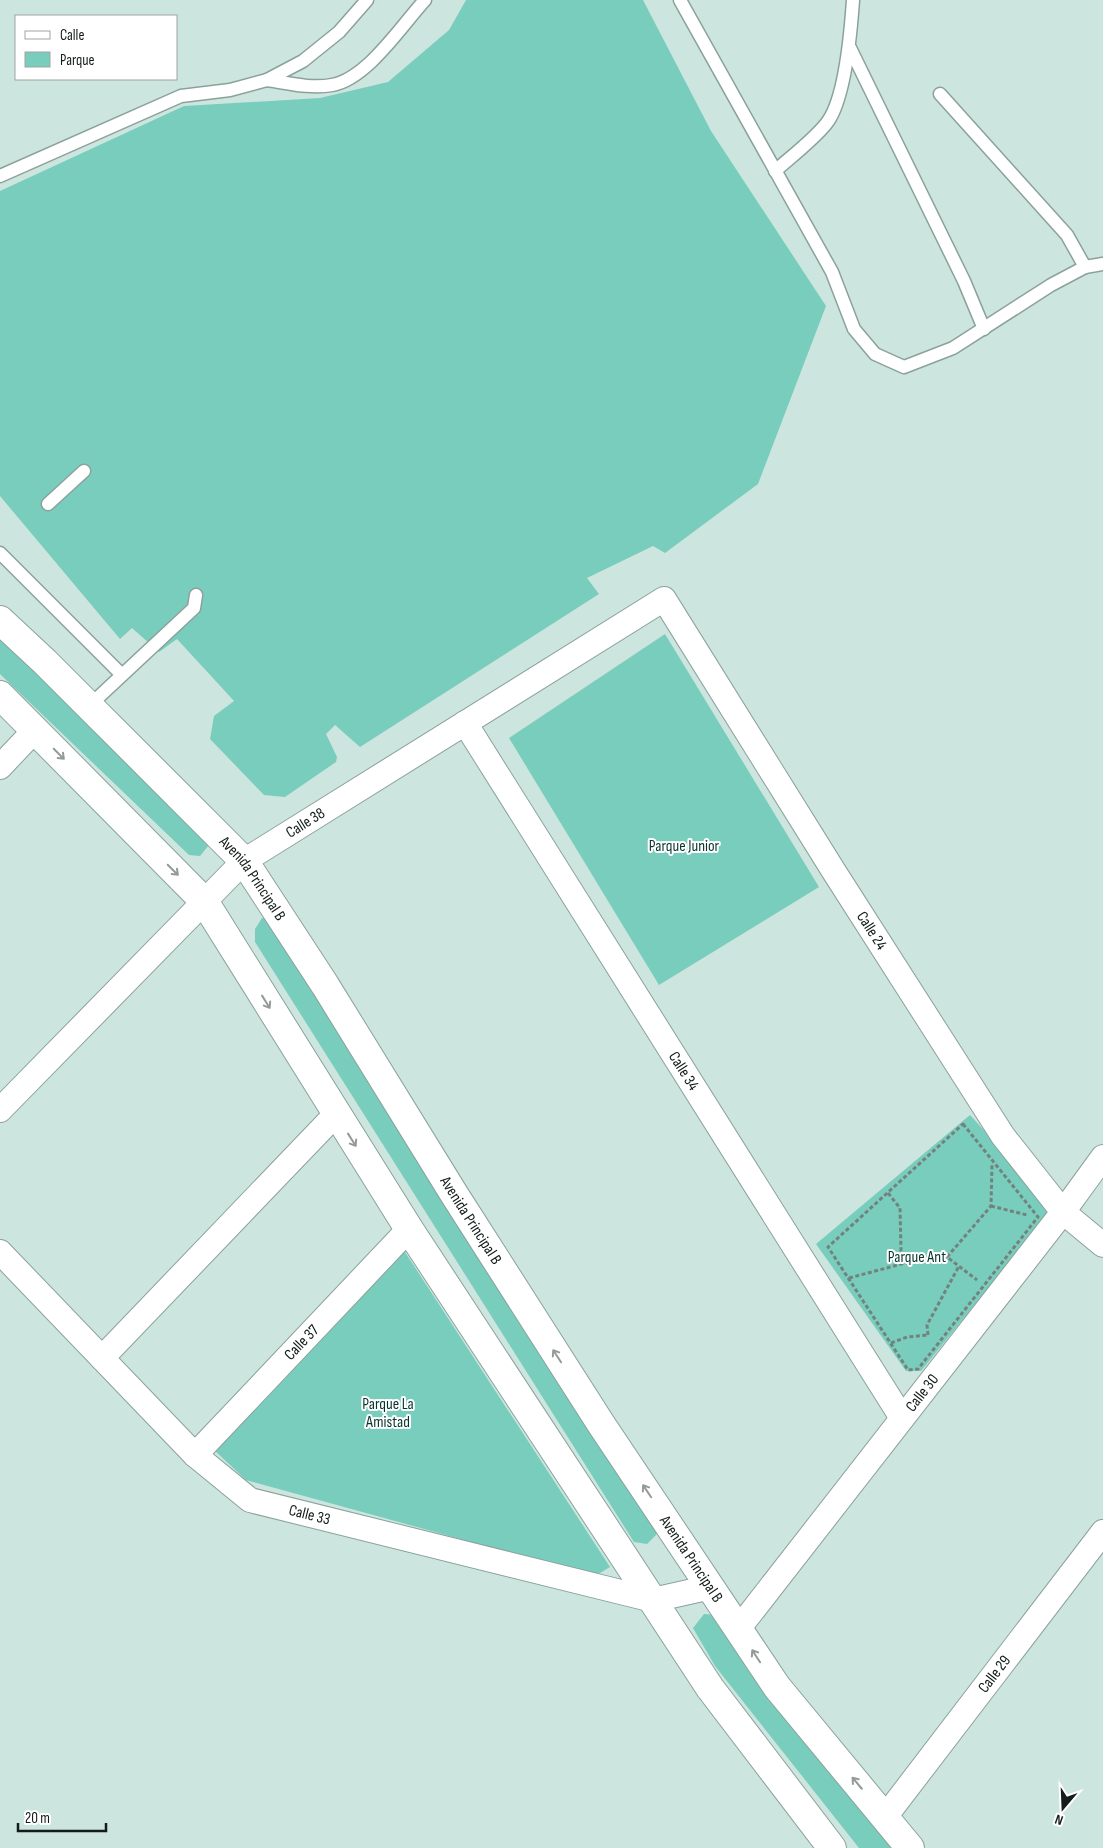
<svg xmlns="http://www.w3.org/2000/svg" width="1103" height="1848" font-family="'Sofia Sans Condensed',sans-serif">
	<style>
		.green { fill: #79cdbc }
		.lines { fill: none; stroke-linecap: round; stroke-linejoin: round }
		.lane-casing { stroke: #8ba29c; stroke-width: 15 }
		.street-casing { stroke: #8ba29c; stroke-width: 26 }
		.secondary-casing { stroke: #8ba29c; stroke-width: 30 }
		.path { stroke: #72837f; stroke-width: 3; stroke-dasharray: 4 2.5; stroke-linecap: butt }
		.lane { stroke: #fff; stroke-width: 12 }
		.street { stroke: #fff; stroke-width: 24 }
		.secondary { stroke: #fff; stroke-width: 28 }
		.oneway { stroke: #959998 }
		.labels { text-anchor: middle; dominant-baseline: central; stroke-width: 4; stroke-linejoin: round; paint-order: stroke }
		.street-label { font-size: 16px; fill: #131c1a; stroke: #fff }
		.park-label { font-size: 16px; fill: #08342d; stroke: #fff }
	</style>
	<rect width="100%" height="100%" fill="#cde5df"/>
	<g class="green">
		<path d="M466 0H643L711 131 826 306 758 484 665 553 653 546 587 578 599 594 360 747 335 725 326 734 337 757 336 762 285 797 264 795 210 739 214 716 234 701 177 639 159 652 132 628 120 639 0 496V191L184 106 320 98 388 82 449 30Z"/>
		<path d="M0 632 208 835 209 845 200 856 189 855 0 674Z"/>
		<path d="M665 634 819 887 659 985 509 738Z"/>
		<path d="M262 918H272L658 1526 656 1535 647 1544 634 1542 255 942V929Z"/>
		<path d="M970 1115 1054 1207 921 1371H906L816 1244Z"/>
		<path d="M403 1249 610 1567 595 1576 246 1480 213 1449Z"/>
		<path d="M704 1614 715 1615 899 1848H859L715 1666 693 1628Z"/>
	</g>
	<g class="lines">
		<g class="lane-casing">
			<g id="lane">
				<path d="M680 0 832 272 854 329 875 354 904 367 953 348 1051 285 1085 267 1067 235 940 94"/>
				<path d="M850 48 964 281 984 329"/>
				<path d="M267 80C288 83 311 89 332 85 367 79 402 25 425 0"/>
				<path d="M775 171C792 156 812 141 826 124 845 101 851 29 853 0"/>
				<path d="M0 176 181 96 230 90 267 80 303 61 339 32 367 0"/>
				<path d="M1085 267 1103 264"/>
				<path d="M48 504 84 471"/>
				<path d="M0 553 122 675"/>
				<path d="M89 706 194 608 196 595"/>
			</g>
		</g>
		<g class="street-casing">
			<g id="street">
				<path id="s1" d="M465 723 902 1418"/>
				<path d="M0 767 35 730"/>
				<path id="s2" d="M0 1110 244 861 664 599 833 870 1003 1136 1063 1212 1103 1245"/>
				<path id="s3" d="M0 1252 195 1455 250 1500 653 1600 711 1587"/>
				<path d="M102 1358 336 1114"/>
				<path id="s4" d="M195 1455 409 1229"/>
				<path id="s5" d="M739 1628 1063 1212 1103 1157"/>
				<path id="s6" d="M885 1817 1103 1532"/>
			</g>
		</g>
		<g class="secondary-casing">
			<g id="secondary">
				<path id="s7" d="M0 620 45 662 244 861 325 985 454 1194 601 1424 777 1687 910 1848"/>
				<path d="M0 695 204 901 409 1229 710 1688 832 1848"/>
			</g>
		</g>
		<g class="path">
			<path d="M963 1124 1038 1217 918 1369 908 1370 828 1247Z"/>
			<path d="M888 1193 900 1208 901 1251 906 1263"/>
			<path d="M991 1206 1027 1215"/>
			<path d="M947 1257 991 1206 992 1165"/>
			<path d="M849 1278 939 1254 947 1257 977 1280"/>
			<path d="M928 1335 927 1325 959 1266"/>
			<path d="M891 1343 907 1337 928 1335"/>
		</g>
		<use href="#lane" class="lane"/>
		<use href="#street" class="street"/>
		<use href="#secondary" class="secondary"/>
	</g>
	<defs><path id="oneway-shaft" d="M-6 0H5M1.5-3L5.5 0L1.5 3" fill="none" stroke-width="1.6" stroke-linecap="round" stroke-linejoin="round" transform="scale(1.25)"/></defs>
	<g class="oneway">
		<use href="#oneway-shaft" transform="translate(59 754) rotate(45)"/>
		<use href="#oneway-shaft" transform="translate(173 870) rotate(45)"/>
		<use href="#oneway-shaft" transform="translate(266 1002) rotate(58)"/>
		<use href="#oneway-shaft" transform="translate(352 1140) rotate(58)"/>
		<use href="#oneway-shaft" transform="translate(557 1356) rotate(-123)"/>
		<use href="#oneway-shaft" transform="translate(647 1491) rotate(-124)"/>
		<use href="#oneway-shaft" transform="translate(756 1656) rotate(-123)"/>
		<use href="#oneway-shaft" transform="translate(857 1783) rotate(-130)"/>
	</g>
	<g class="labels">
		<g class="street-label">
			<text stroke="none"><textPath href="#s2" startOffset="421">Calle 38</textPath></text>
			<text stroke="none"><textPath href="#s7" startOffset="362">Avenida Principal B</textPath></text>
			<text stroke="none"><textPath href="#s2" startOffset="1235">Calle 24</textPath></text>
			<text stroke="none"><textPath href="#s1" startOffset="411">Calle 34</textPath></text>
			<text stroke="none"><textPath href="#s7" startOffset="768">Avenida Principal B</textPath></text>
			<text stroke="none"><textPath href="#s4" startOffset="155">Calle 37</textPath></text>
			<text stroke="none"><textPath href="#s5" startOffset="298">Calle 30</textPath></text>
			<text stroke="none"><textPath href="#s3" startOffset="414">Calle 33</textPath></text>
			<text stroke="none"><textPath href="#s7" startOffset="1172">Avenida Principal B</textPath></text>
			<text stroke="none"><textPath href="#s6" startOffset="180">Calle 29</textPath></text>
		</g>
		<g class="park-label">
			<text x="684" y="846">Parque Junior</text>
			<text x="917" y="1257">Parque Ant</text>
			<text x="388" y="1404">Parque La<tspan x="388" dy="18">Amistad</tspan></text>
		</g>
	</g>
	<rect x="15" y="15" width="162" height="65" fill="#ffffff" stroke="#a1a4a3"/>
	<rect x="25" y="31" width="25" height="8" fill="#ffffff" stroke="#a1a4a3"/>
	<text x="60" y="40" font-size="15" fill="#131c1a">Calle</text>
	<rect x="25" y="52" width="25" height="15" fill="#79cdbc" stroke="#a1a4a3"/>
	<text x="60" y="65" font-size="15" fill="#131c1a">Parque</text>
	<g transform="translate(1063 1808) rotate(199)" stroke="#ffffff" stroke-width="4" paint-order="stroke">
	<path d="M0-4L9 19L0 12L-9 19Z" fill="#131c1a"/>
	<text y="-8" font-size="14" font-weight="bold" text-anchor="middle" fill="#131c1a">N</text>
	</g>
	<path d="M18 1823v8h88v-8" fill="none" stroke="#131c1a" stroke-width="2.5"/>
	<text x="25" y="1823" font-size="15" fill="#131c1a" stroke="#ffffff" stroke-width="4" paint-order="stroke">20 m</text>
</svg>
